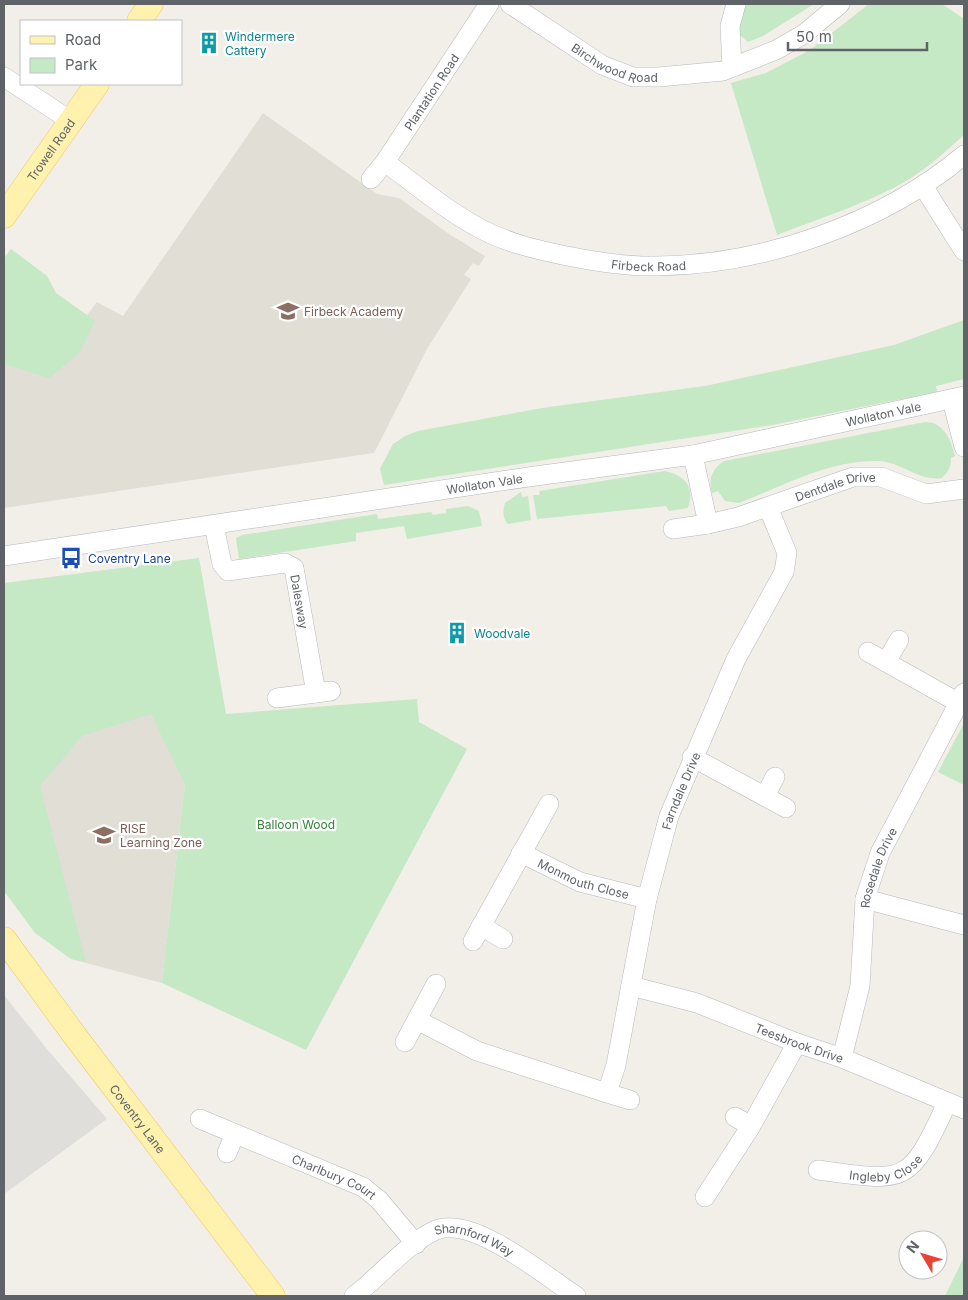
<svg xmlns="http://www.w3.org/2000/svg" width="968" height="1300" font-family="Inter,sans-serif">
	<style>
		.industrial { fill: #e0deda }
		.education { fill: #e1ded6 }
		.green { fill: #c5e8c5 }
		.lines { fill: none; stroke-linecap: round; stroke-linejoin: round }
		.minor-casing { stroke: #b5b8bc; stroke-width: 20 }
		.major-casing { stroke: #f2c960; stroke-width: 25 }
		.minor { stroke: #fff; stroke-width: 19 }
		.major { stroke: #fff2af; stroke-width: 24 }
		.labels { text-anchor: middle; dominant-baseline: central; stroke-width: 4.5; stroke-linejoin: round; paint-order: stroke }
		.culture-label { font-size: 12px; fill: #0d838f; stroke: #fff; text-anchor: start }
		.street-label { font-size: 12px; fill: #5f6368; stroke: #fff }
		.education-label { font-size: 12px; fill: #785e54; stroke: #fff; text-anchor: start }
		.transit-label { font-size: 12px; fill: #164399; stroke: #fff; text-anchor: start }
		.park-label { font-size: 12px; fill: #348238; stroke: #fff }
	</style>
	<rect width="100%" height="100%" fill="#f1efe8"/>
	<path class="industrial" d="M4 995 46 1048 107 1119 4 1194Z"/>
	<g class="education">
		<path d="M263 113 377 194 399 198 449 234 485 256 479 266 473 263 464 275 471 279 427 349 374 453 4 508V273L11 263 87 315 97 302 123 316Z"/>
		<path d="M155 694 185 784 162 983 71 959 5 735Z"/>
	</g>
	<g class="green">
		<path d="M746 4H814L763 36 748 42 738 33Z"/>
		<path d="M869 4H942L964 19V135C947 150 930 166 911 178 870 203 820 218 777 235L731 83 766 73 810 50Z"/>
		<path d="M11 249 47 276 56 293 95 321 80 352 49 378 4 364V258Z"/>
		<path d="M964 320V379L936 386 937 392 772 425 384 485 380 469 393 444 405 436 418 431 542 408 705 386 894 345Z"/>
		<path d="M925 422C944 422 951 440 955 456L951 458C951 467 948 472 942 478 920 482 901 462 879 461 831 459 783 486 739 503L725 501 718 491 712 493C708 479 712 469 724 461Z"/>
		<path d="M665 471C686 476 695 487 688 508L669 511 666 506 537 519 533 495H540L539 491Z"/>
		<path d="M521 492 522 497 528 496 531 520 508 524C502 518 503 510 505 503Z"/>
		<path d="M468 506 479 511 482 526 407 539 404 526 356 533V541L239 559 236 538 242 535 377 514 378 519 431 512 433 515 446 513V509Z"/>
		<path d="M199 558 226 714 417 699 419 722 467 749 306 1050 162 983 185 784 151 714 82 736 40 786 86 962 71 959 35 933 4 891V583Z"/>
		<path d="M964 723V785L938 772Z"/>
		<path d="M964 1257V1296H945Z"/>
	</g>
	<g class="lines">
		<g class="minor-casing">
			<g id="minor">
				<path id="s1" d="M510 4 602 65 633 77H659L723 71 776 50 804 34 840 4"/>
				<path d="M732 67 730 26 736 4"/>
				<path d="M4 77 71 121"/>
				<path id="s2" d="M385 162C416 185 447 211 481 229 507 243 538 250 567 256 597 262 627 267 657 266 764 265 883 223 964 155"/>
				<path id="s3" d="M371 179 385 162 489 4"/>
				<path d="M923 186 964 251"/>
				<path d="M952 400 964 447"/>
				<path id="s4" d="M693 455 708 524 738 517 853 477H881L926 494 964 489"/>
				<path id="s5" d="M214 525 222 564 228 571 285 563 294 568 316 693"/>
				<path d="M673 529 708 524"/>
				<path id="s6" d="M4 556 528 477 693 455 964 396"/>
				<path d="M868 652 959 703"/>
				<path d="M886 662 899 640"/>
				<path d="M277 698 331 691"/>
				<path d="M692 757 786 808"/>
				<path d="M765 796 775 777"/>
				<path id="s7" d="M521 853 580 882 647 899"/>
				<path d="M865 899 964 925"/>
				<path d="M481 926 503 939"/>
				<path d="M473 941 549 804"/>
				<path id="s8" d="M631 986 697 1003 797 1043 842 1058 964 1109"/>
				<path id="s9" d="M417 1020 477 1051 607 1093 616 1065 647 899 669 816 736 659 784 572 787 553 768 507"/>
				<path d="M405 1042 436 984"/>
				<path id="s10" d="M842 1058 860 986 865 899 880 853 964 693"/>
				<path d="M607 1093 630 1100"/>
				<path d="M735 1117 751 1126"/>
				<path id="s11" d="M200 1119 363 1187 379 1200 416 1244"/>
				<path d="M227 1153 235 1134"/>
				<path id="s12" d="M818 1170C906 1182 909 1186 947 1103"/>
				<path d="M705 1197 751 1126 797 1043"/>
				<path id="s13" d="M354 1296C377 1279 409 1242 434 1231 471 1213 545 1276 576 1296"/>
			</g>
		</g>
		<g class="major-casing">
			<g id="major">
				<path d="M139 21 151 4"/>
				<path id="s14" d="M4 216 97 84"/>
				<path id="s15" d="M4 939 75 1036 273 1296"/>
			</g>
		</g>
		<use href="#minor" class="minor"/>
		<use href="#major" class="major"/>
	</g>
	<defs>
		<g id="building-bare" transform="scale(1.725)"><path d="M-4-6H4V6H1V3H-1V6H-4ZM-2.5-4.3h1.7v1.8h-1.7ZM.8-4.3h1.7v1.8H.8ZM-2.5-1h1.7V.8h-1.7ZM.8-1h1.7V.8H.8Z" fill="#0f9aa8" stroke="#fff" stroke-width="2.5" paint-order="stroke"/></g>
		<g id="school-bare" transform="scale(1.725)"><path d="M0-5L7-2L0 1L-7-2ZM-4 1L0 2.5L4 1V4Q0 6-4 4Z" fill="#8d6e63" stroke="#fff" stroke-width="2.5" paint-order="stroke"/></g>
		<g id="bus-bare" transform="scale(1.725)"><path d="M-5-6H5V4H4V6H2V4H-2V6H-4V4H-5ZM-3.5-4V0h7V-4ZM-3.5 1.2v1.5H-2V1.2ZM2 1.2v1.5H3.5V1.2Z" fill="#1a4fb4" stroke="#fff" stroke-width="2.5" paint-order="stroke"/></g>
	</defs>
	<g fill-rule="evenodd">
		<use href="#building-bare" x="209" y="43"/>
		<use href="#school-bare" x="288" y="311"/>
		<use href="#bus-bare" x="71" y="558"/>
		<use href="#building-bare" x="457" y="633"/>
		<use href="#school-bare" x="104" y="835"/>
	</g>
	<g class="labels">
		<g class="culture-label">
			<text x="225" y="36">Windermere<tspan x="225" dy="14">Cattery</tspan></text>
			<text x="474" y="633">Woodvale</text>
		</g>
		<g class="street-label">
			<text stroke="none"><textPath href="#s1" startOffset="122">Birchwood Road</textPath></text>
			<text stroke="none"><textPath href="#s3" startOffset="106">Plantation Road</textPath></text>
			<text stroke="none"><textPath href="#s14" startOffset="81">Trowell Road</textPath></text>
			<text stroke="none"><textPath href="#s2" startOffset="290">Firbeck Road</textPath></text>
			<text stroke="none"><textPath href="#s6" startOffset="891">Wollaton Vale</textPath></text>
			<text stroke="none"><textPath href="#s6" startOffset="486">Wollaton Vale</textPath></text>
			<text stroke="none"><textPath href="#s4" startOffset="204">Dentdale Drive</textPath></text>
			<text stroke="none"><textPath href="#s5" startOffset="151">Dalesway</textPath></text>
			<text stroke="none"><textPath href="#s9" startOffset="516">Farndale Drive</textPath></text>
			<text stroke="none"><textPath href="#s10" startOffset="195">Rosedale Drive</textPath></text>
			<text stroke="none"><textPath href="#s7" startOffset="68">Monmouth Close</textPath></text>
			<text stroke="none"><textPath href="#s8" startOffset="178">Teesbrook Drive</textPath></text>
			<text stroke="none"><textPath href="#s15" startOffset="224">Coventry Lane</textPath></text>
			<text stroke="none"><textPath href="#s12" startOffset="70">Ingleby Close</textPath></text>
			<text stroke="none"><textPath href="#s11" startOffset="146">Charlbury Court</textPath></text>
			<text stroke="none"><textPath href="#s13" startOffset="146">Sharnford Way</textPath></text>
		</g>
		<g class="education-label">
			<text x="304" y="311">Firbeck Academy</text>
			<text x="120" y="828">RISE<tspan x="120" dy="14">Learning Zone</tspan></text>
		</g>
		<g class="transit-label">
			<text x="88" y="558">Coventry Lane</text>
		</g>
		<g class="park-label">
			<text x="296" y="824">Balloon Wood</text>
		</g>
	</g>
	<rect width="968" height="1300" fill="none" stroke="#5f6368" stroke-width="10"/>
	<rect x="20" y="20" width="162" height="65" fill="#ffffff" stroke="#bfc1c3"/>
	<rect x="30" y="36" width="25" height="8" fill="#fff2af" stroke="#bfc1c3"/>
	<text x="65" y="45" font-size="15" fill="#5f6368">Road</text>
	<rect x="30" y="58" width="25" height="15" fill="#c5e8c5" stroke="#bfc1c3"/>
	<text x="65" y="70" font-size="15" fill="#5f6368">Park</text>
	<g transform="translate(923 1255) rotate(308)"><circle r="24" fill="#ffffff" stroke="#bfc1c3"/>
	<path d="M0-4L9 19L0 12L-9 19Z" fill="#ea4335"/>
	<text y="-8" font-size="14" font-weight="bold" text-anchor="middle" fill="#5f6368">N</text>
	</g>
	<path d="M788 42v8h139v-8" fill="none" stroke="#5f6368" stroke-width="2.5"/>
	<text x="796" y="42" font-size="15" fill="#5f6368" stroke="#ffffff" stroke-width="4" paint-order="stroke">50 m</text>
</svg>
